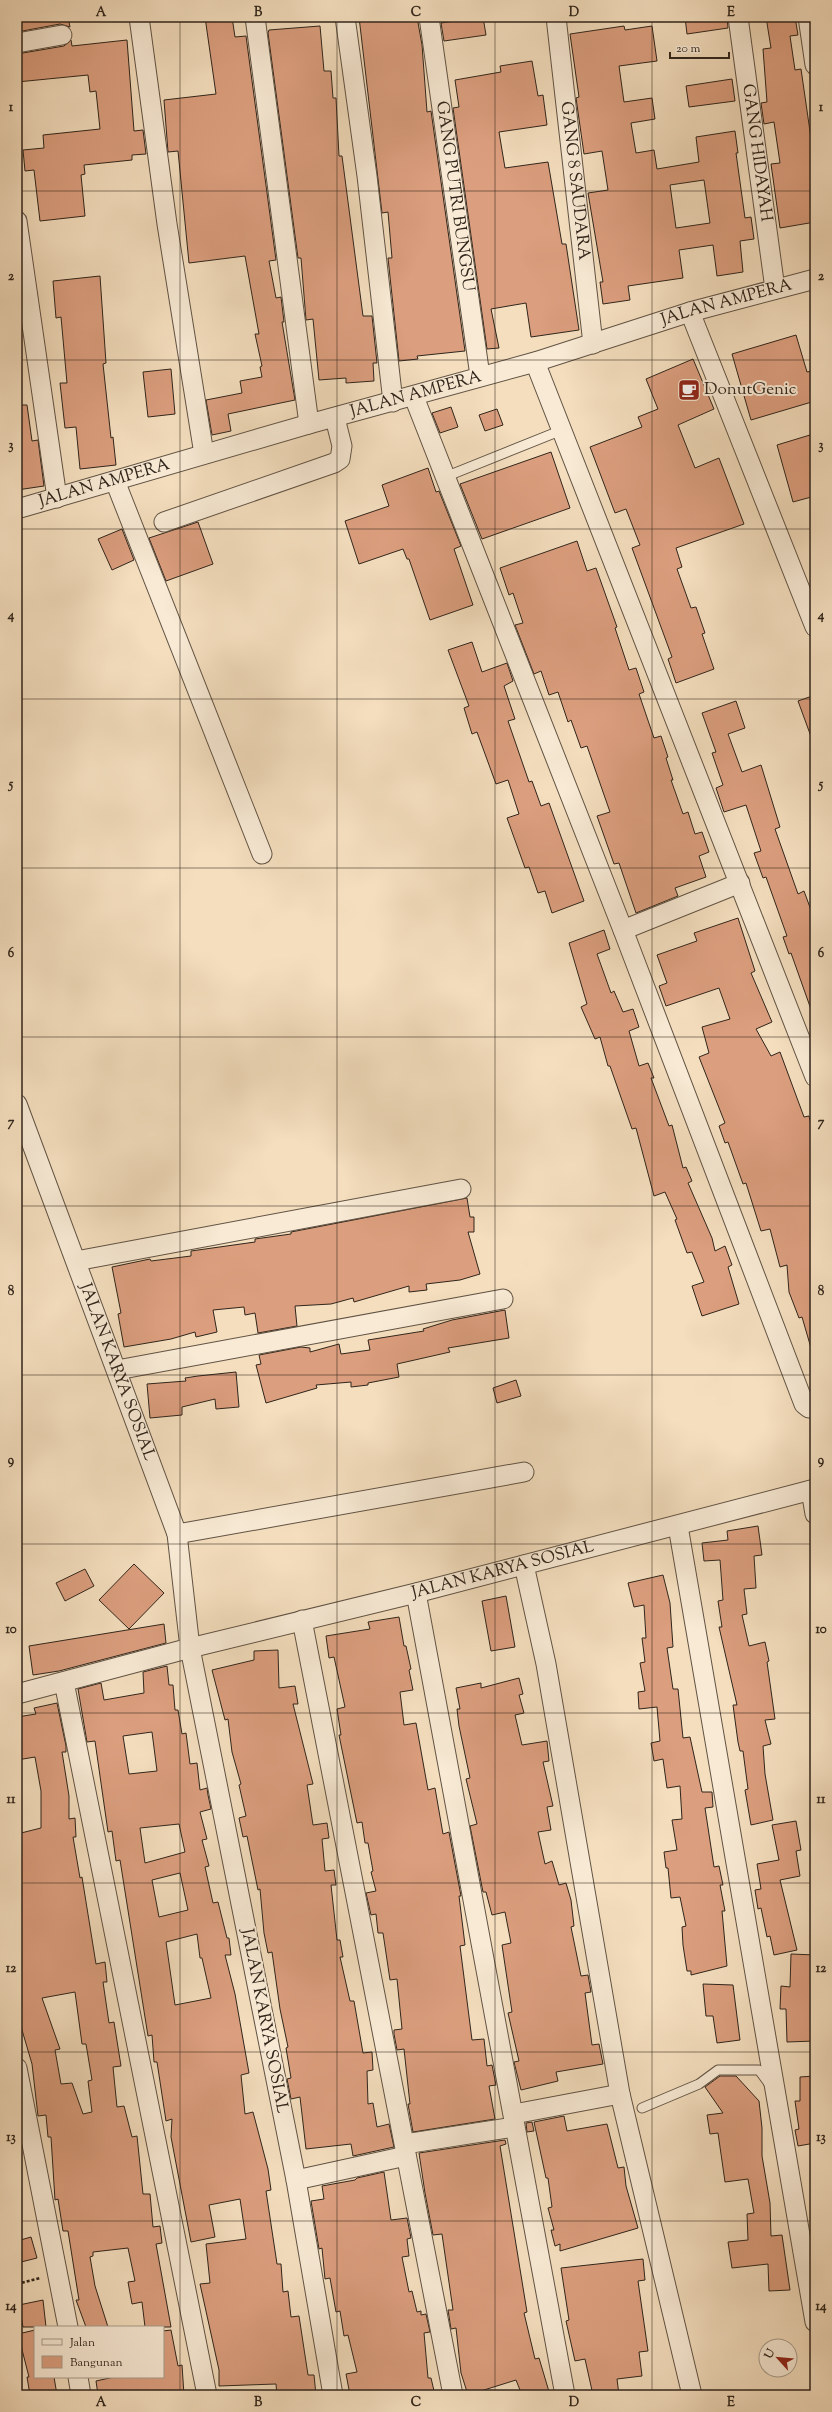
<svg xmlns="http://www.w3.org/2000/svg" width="832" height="2412" font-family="'Sorts Mill Goudy',serif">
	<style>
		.building { fill: #db9e7e; stroke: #30251b; fill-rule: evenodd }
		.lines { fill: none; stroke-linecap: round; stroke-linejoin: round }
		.lane-casing { stroke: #615344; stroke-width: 11 }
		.street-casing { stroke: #615344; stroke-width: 21 }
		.path { stroke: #30251b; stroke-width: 2.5; stroke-dasharray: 3 2; stroke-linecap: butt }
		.lane { stroke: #f8ead5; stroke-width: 9 }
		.street { stroke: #f8ead5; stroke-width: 19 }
		.grid { fill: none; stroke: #30251b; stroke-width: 1; stroke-opacity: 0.55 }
		.labels { text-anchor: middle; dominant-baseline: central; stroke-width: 4; stroke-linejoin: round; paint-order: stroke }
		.street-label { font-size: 17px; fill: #30251b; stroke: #f8ead5 }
		.poi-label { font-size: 17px; fill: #30251b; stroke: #f8ead5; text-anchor: start }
		.neatline { fill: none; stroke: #30251b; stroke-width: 1.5 }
		.grid-label { font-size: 13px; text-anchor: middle; font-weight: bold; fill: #30251b }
	</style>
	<rect width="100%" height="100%" fill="#f4debe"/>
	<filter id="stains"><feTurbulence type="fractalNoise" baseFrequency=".005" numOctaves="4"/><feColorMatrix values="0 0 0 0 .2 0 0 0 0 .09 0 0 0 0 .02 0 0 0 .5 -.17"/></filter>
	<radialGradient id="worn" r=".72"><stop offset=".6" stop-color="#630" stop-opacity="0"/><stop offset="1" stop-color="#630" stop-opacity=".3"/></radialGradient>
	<g class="building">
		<path d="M17 17H68L70 27 60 24 17 32Z"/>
		<path d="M205 17H232L235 37 246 36 276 260 269 261 276 298 281 297 284 322H282L295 400 228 414 231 431 212 435 206 400 242 393 240 381 262 377 260 367 262 366 255 334H259L245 256 189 263 178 151 168 152 164 100 216 94Z"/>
		<path d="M359 17H417L422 45 427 112 431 111 465 351 417 356 418 359 399 361 388 258H392L388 212 382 213Z"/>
		<path d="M483 17 486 35 444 41 441 23Z"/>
		<path d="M685 17H727L728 28 687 34Z"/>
		<path d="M766 17H795L798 35 790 36 795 70 801 69 815 166V222L780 228 771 164 780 163 774 122 764 124 761 103 767 102 763 49 771 48Z"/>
		<path d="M320 26 324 71H331L333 98H336L339 156H342L363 316H372L377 363H373L374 381 346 383V378L319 380 313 319 306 320 301 258H298L268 33 269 30Z"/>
		<path d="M624 26 625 30 652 26 657 61 619 66 624 102 652 98 655 119 631 123 636 153 654 150 657 169 699 162 696 137 735 131 738 153H736L745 218 751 217 754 239 740 241 743 272 717 276 713 245 679 250 683 278 628 286 630 300 603 304 600 282H603L588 193 608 190 602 151 584 154 576 98 579 97 570 34ZM704 180 710 223 676 228 670 185Z"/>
		<path d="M71 40 72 46 127 40 134 131 143 130 146 154 132 155V160L84 165 85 174 81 175 85 216 40 221 34 170 25 171 23 150 44 148 43 135 100 129 96 91 90 92 88 75 17 82V54L64 46Z"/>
		<path d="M532 61 538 96 543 95 547 125 499 132 505 168 548 162 562 244H566L579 330 531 337 526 303 491 309 499 348 487 349 453 108 459 107 455 80 501 72 500 66Z"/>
		<path d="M732 79 735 101 689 107 686 86Z"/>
		<path d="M100 276 106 363 103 364 111 438 113 437 116 465 80 469 76 427 65 428 60 383H67L61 317 56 318 53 281Z"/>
		<path d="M796 335 807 372 812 371 815 380V401L751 420 732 354Z"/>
		<path d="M693 359 714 409 678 425 695 468 719 458 744 524 676 548 682 567 677 569 691 608 696 607 705 633 702 634 714 669 676 683 668 659 672 657 632 548 640 545 626 509 615 513 590 447 642 427 638 417 658 409 646 379Z"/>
		<path d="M171 369 175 414 148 417 143 372Z"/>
		<path d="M17 405H27L32 441 38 440 44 486 17 490Z"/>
		<path d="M451 407 458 427 440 433 432 413Z"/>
		<path d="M497 409 503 425 485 431 479 415Z"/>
		<path d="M810 435 815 454V496L793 502 777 445Z"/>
		<path d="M551 452 570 508 482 539 460 484Z"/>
		<path d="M428 468 436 492 439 491 461 546 454 549 473 605 430 620 409 559H407L403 549 359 564 345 521 389 506 382 485Z"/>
		<path d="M198 522 213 564 166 581 149 538Z"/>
		<path d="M122 529 134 560 112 570 98 539Z"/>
		<path d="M577 541 587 571 596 568 617 627 615 628 629 670 636 668 644 692 639 694 654 738 661 736 668 757 666 758 673 780H671L683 814 688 812 695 834 702 832 709 852 699 856 706 877 675 888 678 896 636 913 619 863 614 864 597 816 610 812 587 746 581 748 571 720 568 722 558 692 549 695 541 671 534 674 515 625 523 623 513 593 509 595 500 568Z"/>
		<path d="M472 642 482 672 507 663 513 681 504 686 515 719 508 721 529 782 532 781 541 806 549 803 584 901 552 913 545 891 538 893 529 867 525 868 507 818 519 814 508 780 496 784 477 732 472 734 464 708 469 706 448 650Z"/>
		<path d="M815 695V742H813L798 701Z"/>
		<path d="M736 701 745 728 728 734 742 772 761 765 780 827 775 829 798 894 804 891 815 921V1015H813L791 953 789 954 783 937 787 936 766 877 763 878 754 853 761 851 746 805 724 812 716 788 723 785 712 753 716 752 702 713Z"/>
		<path d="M738 918 755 971 751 973 772 1022 756 1029 771 1056 780 1052 804 1117 809 1116 815 1140V1347L811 1348 802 1317 799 1318 789 1292 787 1265 780 1267 770 1229 761 1231 746 1183 743 1184 728 1142 725 1143 719 1126 725 1123 699 1057 709 1053 702 1027 730 1019 719 988 666 1006 659 986 667 983 657 955 697 941 694 933Z"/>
		<path d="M604 930 610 949 597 954 611 993 614 991 623 1012 633 1009 639 1027 629 1031 639 1066 648 1063 654 1078H651L669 1126 672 1125 683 1168 686 1167 692 1181 688 1183 712 1238 715 1251 725 1246 732 1265 728 1267 739 1304 702 1316 692 1286 704 1282 692 1252 687 1253 675 1220 677 1219 665 1192 654 1196 636 1128 632 1129 610 1066H608L600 1037 595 1039 581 1007 587 1004 569 943Z"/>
		<path d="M467 1198 470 1217H474V1232H468L480 1274 460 1280 426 1284 427 1290 409 1292V1286L354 1302 353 1298 331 1304 295 1306 297 1326 258 1333 255 1313 245 1315 244 1307 213 1310 217 1332 196 1337 195 1332 171 1339 124 1347 118 1314 121 1313 112 1267 150 1259 151 1261 191 1256V1251L255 1242V1239L291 1234V1232Z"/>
		<path d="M505 1310 509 1338 448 1348 450 1352 397 1364 399 1377 368 1383V1385L351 1387V1382L316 1385 317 1388 266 1403 256 1365 261 1364 259 1355 301 1347 310 1348V1352L339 1344 341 1354 370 1350 368 1340 424 1331 423 1329 452 1320Z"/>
		<path d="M236 1372 239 1407 216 1409 215 1399 182 1407V1415L150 1418 147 1384 186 1381 185 1378 198 1376Z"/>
		<path d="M516 1380 521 1396 497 1403 493 1388Z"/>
		<path d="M758 1526 762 1555 754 1556 756 1588 744 1589 747 1614 742 1615 749 1646 765 1642 769 1661 767 1662 775 1719 765 1720 771 1744 763 1746 765 1774 773 1820 751 1825 745 1790 748 1789 743 1751H740L738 1742 733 1705H737L719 1627H722L718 1601 723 1600 720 1560 704 1561 702 1543 728 1540 727 1531Z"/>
		<path d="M134 1564 164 1593 129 1629 99 1600Z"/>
		<path d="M85 1569 94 1586 65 1601 56 1583Z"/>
		<path d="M663 1575 670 1603 673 1647 667 1648 673 1689H678L683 1738 690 1737 702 1792H712L713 1807 705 1808 714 1867 719 1866 723 1885H720L725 1911H722L727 1966 691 1975V1971H687L683 1945 682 1927 686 1926 680 1897 671 1898 668 1868H666L664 1852 677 1850 672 1820 682 1819 680 1786 667 1788 663 1759 654 1761 651 1743 660 1741 657 1707 639 1709 638 1692 645 1691 640 1663 645 1662 642 1638H646L644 1605 634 1607 628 1583Z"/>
		<path d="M506 1596 515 1647 491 1651 482 1601Z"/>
		<path d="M399 1617 404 1646H406L411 1669 409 1670 413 1690 400 1692 404 1725 416 1723 428 1790 435 1788 443 1834 449 1832 461 1896H459L465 1945 460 1946 472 2040 484 2039 487 2066 492 2065 496 2085 489 2086 495 2119 413 2132 408 2104H410L404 2049 397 2050 394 2034V2030L402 2029 397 1979 390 1980 383 1933H378L376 1914 371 1915 366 1893 376 1891 371 1872 373 1871 368 1843H365L362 1822 357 1823 339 1735H341L337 1709 345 1707 334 1657 329 1658 326 1636 370 1629 368 1622Z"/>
		<path d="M164 1624 166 1643 59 1671 33 1675 29 1646Z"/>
		<path d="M278 1650 279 1688 295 1686 298 1704H293L313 1784 307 1785 313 1825 327 1823 329 1838 322 1839 325 1871 334 1870 336 1885H331L337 1940H340L343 1957H340L350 2001H354L363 2053 372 2052 373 2070 367 2071 368 2104 373 2103 377 2127 389 2124 394 2147 353 2156 351 2144 306 2149 300 2097 291 2099 287 2079 291 2078 286 2048 288 2047 280 2009 272 1952 268 1953 264 1933 260 1889 258 1890 247 1836 243 1837 239 1818 246 1816 239 1785 241 1784 232 1752 228 1719 225 1720 212 1670 254 1660V1651Z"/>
		<path d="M167 1666 169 1685H173L175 1710H178L182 1734 186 1733 190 1764 197 1763 200 1790 207 1788 208 1795 211 1809 200 1812 207 1839 202 1840 209 1866 205 1867 213 1903 218 1902 227 1938H229L231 1955H225L235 1994 249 2073 241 2075 245 2114 253 2112 268 2169 271 2190 266 2191 277 2264H281L283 2292 288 2291 291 2317 299 2316 308 2375H314L316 2395H277L276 2384 219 2386V2370L200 2284 210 2283 206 2244 246 2239 240 2199 209 2205 215 2237 191 2242 171 2137 172 2119 166 2121 157 2062H154L152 2035 148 2036 120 1860 116 1861 112 1831 108 1832 95 1741 87 1742 78 1689 101 1683 104 1700 144 1693 143 1672ZM152 1732 157 1771 129 1774 123 1736ZM179 1824 185 1852 145 1863 140 1828ZM180 1873 188 1910 159 1917 152 1880ZM197 1934 200 1958H202L211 1998 175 2005 166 1942Z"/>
		<path d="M519 1678 523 1694 519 1695 524 1713 515 1715 522 1745 547 1741 549 1761 543 1762 553 1806 547 1807 551 1830 538 1832 545 1864 552 1861 559 1885 566 1883 571 1900 574 1926 571 1927 581 1976 588 1975 591 1992 585 1993 592 2045 599 2044 603 2064 556 2072 558 2081 521 2090 514 2062 519 2061 508 2013 512 2012 502 1945 511 1943 505 1912 492 1915 486 1892H483L470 1826 477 1824 466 1779 470 1778 459 1726 457 1709H460L456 1688 481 1683V1688Z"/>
		<path d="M57 1703 66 1746V1752H62L69 1796V1819L75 1818 76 1837H73L80 1878 82 1877 96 1964 105 1962 107 1982H103L109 2023 114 2022 121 2066 113 2067 117 2107 124 2106 132 2137 137 2136 143 2194H150L153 2227 160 2226 162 2243 156 2244 171 2327H145L142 2302 132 2304 128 2282 135 2281 128 2248 93 2252V2256L90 2257 95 2286 108 2327H86L76 2300H79L68 2231H63L58 2199 55 2200 51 2137H48L46 2115 38 2116 32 2064 17 2013V1834L41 1828V1791L35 1757 17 1760V1717L36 1714 34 1708ZM75 1992 82 2044H86L92 2080 88 2081 92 2112 83 2114 72 2083 61 2084 55 2050 60 2049 42 1998Z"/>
		<path d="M796 1821 801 1850 796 1851 800 1876 780 1880 797 1950 774 1955 770 1936 767 1937 761 1908 758 1909 755 1890 761 1889 757 1864 779 1860 772 1825Z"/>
		<path d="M791 1954 815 1955V2041L787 2042 786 2009H780L781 1986 790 1987Z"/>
		<path d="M703 1984 733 1985 740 2040 717 2043 713 2016H706Z"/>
		<path d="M720 2076H736L759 2101 762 2128V2156L770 2203 771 2236 782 2235 790 2290 769 2291 768 2264 732 2268 728 2242 748 2240 747 2214 754 2213 748 2179 725 2182 718 2133 710 2134 707 2115 723 2113 705 2087Z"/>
		<path d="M815 2076V2143L798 2146 795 2130 799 2129 795 2101H800V2077Z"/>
		<path d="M564 2116 567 2131 607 2124 618 2168 624 2167 626 2186 638 2228 560 2251V2244L555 2246 551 2230H554L548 2208 552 2207 548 2178H546L534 2122Z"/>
		<path d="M532 2122 534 2131 527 2132 526 2123Z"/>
		<path d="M505 2140 506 2144 500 2146 527 2312 524 2313 535 2359 539 2358 550 2395H522L516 2380 468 2395 461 2373 456 2328 451 2329 448 2310H453L442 2234 433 2235 425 2193 419 2153Z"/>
		<path d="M384 2172 391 2220 407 2218 411 2238 407 2239 409 2256 402 2257 409 2292 412 2291 417 2312 421 2311V2315L426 2314 430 2332 424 2333 428 2378H431L435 2395H350L346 2374 357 2372 348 2335 344 2336 340 2311 336 2312 330 2278 325 2279 322 2248 319 2249 311 2201 324 2199 322 2186 355 2180 357 2178Z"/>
		<path d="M31 2237 37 2258 17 2263V2241Z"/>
		<path d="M643 2259 645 2280 638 2281 648 2351 639 2352 642 2376 617 2379 619 2395H593L585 2359 575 2361 566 2321 569 2320 561 2268Z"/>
		<path d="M43 2300 46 2327H23L19 2305Z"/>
		<path d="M35 2330V2377H54L57 2395H30L27 2377H29L18 2334Z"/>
		<path d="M171 2330 178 2366 182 2365 184 2395H98L96 2381 114 2377H163V2331Z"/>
	</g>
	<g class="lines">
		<g class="lane-casing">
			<g id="lane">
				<path d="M445 477 562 430"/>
				<path d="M642 2108 699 2084 718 2070H759L770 2085"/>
			</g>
		</g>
		<g class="street-casing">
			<g id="street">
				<path d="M139 17 167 224 204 454"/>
				<path d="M255 17 309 424"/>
				<path d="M345 17 367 176 393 402"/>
				<path id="s1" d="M429 17 480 376"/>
				<path id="s2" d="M556 17 593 344"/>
				<path id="s3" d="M738 17 775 289"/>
				<path d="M808 17 815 65"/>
				<path d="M17 43 62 35"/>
				<path d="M17 221 57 498"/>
				<path d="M690 312 815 627"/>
				<path d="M535 362 815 1077"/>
				<path d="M414 397 623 930 804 1404 809 1408H815"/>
				<path d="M115 481 262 854"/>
				<path id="s4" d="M17 509 309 424 535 362 690 312 815 279"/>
				<path d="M164 522 334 463 340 459 342 446 335 418"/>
				<path d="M623 930 740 883"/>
				<path id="s5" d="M17 1104 177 1534 190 1648 17 1694"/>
				<path d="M76 1261 461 1189"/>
				<path d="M117 1370 503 1299"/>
				<path d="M811 1490 815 1514"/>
				<path d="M678 1526 815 2322"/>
				<path d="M177 1534 524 1472"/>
				<path d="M524 1565 546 1664 620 2094 692 2395"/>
				<path d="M416 1593 565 2395"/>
				<path d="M302 1620 453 2395"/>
				<path d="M64 1682 207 2395"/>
				<path d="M17 2068 68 2327"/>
				<path d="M514 2114 620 2094"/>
				<path d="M405 2144 514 2127"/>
				<path d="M296 2180 406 2156"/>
				<path d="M78 2377 81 2395"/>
				<path id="s6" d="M333 2395 296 2180 190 1648 416 1593 815 1489"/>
			</g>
		</g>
		<path class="path" d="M17 2284 40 2278"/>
		<use href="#lane" class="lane"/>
		<use href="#street" class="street"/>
	</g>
	<path class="grid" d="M180 17V2395M337 17V2395M495 17V2395M652 17V2395M17 191H815M17 360H815M17 529H815M17 699H815M17 868H815M17 1037H815M17 1206H815M17 1375H815M17 1544H815M17 1713H815M17 1883H815M17 2052H815M17 2221H815"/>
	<defs>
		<g id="cafe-square" transform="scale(1.15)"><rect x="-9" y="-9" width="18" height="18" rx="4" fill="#8f2418" stroke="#f8ead5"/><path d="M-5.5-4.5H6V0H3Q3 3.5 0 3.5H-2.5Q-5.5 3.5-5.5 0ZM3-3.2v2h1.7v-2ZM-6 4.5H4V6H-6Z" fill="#fff"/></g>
	</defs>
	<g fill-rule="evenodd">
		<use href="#cafe-square" x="689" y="390"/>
	</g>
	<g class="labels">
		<g class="street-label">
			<text stroke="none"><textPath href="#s3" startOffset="137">GANG HIDAYAH</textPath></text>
			<text stroke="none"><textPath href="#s2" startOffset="165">GANG 8 SAUDARA</textPath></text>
			<text stroke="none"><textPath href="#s1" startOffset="181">GANG PUTRI BUNGSU</textPath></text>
			<text stroke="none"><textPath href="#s4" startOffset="739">JALAN AMPERA</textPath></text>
			<text stroke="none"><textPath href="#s4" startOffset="415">JALAN AMPERA</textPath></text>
			<text stroke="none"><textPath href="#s4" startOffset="91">JALAN AMPERA</textPath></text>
			<text stroke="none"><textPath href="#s5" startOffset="286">JALAN KARYA SOSIAL</textPath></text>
			<text stroke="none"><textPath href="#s6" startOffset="1083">JALAN KARYA SOSIAL</textPath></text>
			<text transform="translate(264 2021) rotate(79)">JALAN KARYA SOSIAL</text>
		</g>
		<g class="poi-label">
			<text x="704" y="390">DonutGenic</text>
		</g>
	</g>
	<rect width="832" height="2412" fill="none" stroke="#f4debe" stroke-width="44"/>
	<rect x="34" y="2326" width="130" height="52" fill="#f8ead5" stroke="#a89b8b"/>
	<rect x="42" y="2339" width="20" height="6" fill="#f8ead5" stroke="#a89b8b"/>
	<text x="70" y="2346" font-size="12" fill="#30251b">Jalan</text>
	<rect x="42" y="2356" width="20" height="12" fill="#db9e7e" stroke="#a89b8b"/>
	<text x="70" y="2366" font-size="12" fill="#30251b">Bangunan</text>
	<g transform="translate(778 2358) rotate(297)"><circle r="19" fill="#f8ead5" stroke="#a89b8b"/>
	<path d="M0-3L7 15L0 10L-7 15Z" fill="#8f2418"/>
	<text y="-6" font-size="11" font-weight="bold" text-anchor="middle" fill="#30251b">U</text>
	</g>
	<path d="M670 52v6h59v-6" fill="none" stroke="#30251b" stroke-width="2"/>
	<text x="676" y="52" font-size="12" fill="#30251b" stroke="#f8ead5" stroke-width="3" paint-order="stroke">20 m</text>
	<rect x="22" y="22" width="788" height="2368" class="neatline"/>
	<g class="grid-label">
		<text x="101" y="16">A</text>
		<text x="258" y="16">B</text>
		<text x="416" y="16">C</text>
		<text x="574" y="16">D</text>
		<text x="731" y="16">E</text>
		<text x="11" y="111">1</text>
		<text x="821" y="111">1</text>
		<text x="11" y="280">2</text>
		<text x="821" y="280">2</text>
		<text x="11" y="449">3</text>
		<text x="821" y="449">3</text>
		<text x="11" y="619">4</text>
		<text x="821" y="619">4</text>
		<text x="11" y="788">5</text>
		<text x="821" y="788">5</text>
		<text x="11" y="957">6</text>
		<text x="821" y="957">6</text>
		<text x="11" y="1126">7</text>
		<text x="821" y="1126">7</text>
		<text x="11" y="1295">8</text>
		<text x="821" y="1295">8</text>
		<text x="11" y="1464">9</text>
		<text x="821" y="1464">9</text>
		<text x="11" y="1633">10</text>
		<text x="821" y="1633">10</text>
		<text x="11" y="1803">11</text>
		<text x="821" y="1803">11</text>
		<text x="11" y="1972">12</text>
		<text x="821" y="1972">12</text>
		<text x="11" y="2141">13</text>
		<text x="821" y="2141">13</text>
		<text x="11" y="2310">14</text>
		<text x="821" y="2310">14</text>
		<text x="101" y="2406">A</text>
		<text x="258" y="2406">B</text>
		<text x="416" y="2406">C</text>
		<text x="574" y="2406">D</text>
		<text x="731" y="2406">E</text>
	</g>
	<rect width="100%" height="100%" filter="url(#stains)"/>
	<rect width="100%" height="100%" fill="url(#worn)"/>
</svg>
